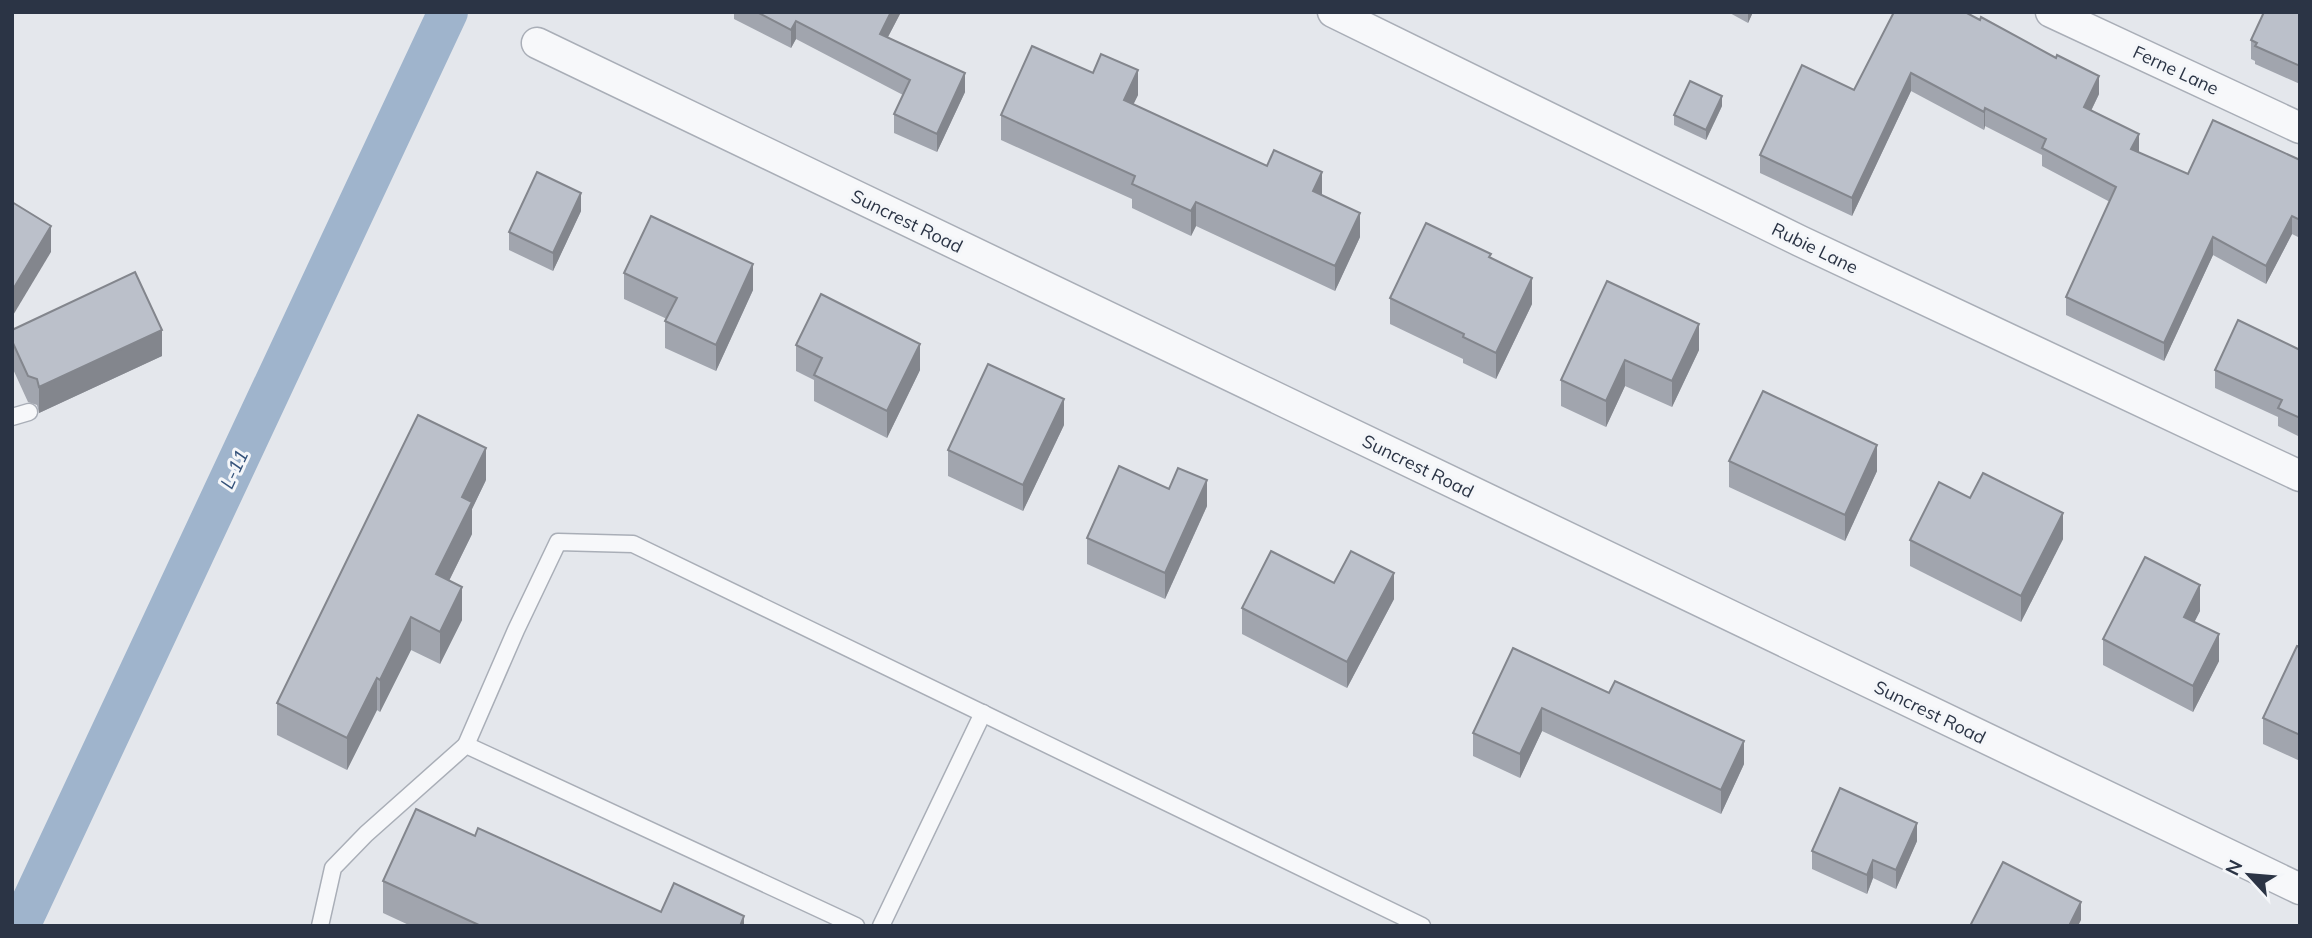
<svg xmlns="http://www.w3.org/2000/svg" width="2312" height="938" font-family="Mulish,sans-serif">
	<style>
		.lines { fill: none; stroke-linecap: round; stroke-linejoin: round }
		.canal { stroke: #9fb4cc; stroke-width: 40 }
		.lane-casing { stroke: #a9aeb7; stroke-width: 19 }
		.street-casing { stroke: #a9aeb7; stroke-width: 33 }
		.lane { stroke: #f7f8fa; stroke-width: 16 }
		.street { stroke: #f7f8fa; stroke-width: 30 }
		.wall { fill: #a1a5ae }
		.shaded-wall { fill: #83868d }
		.building { fill: #bbc0ca; stroke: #83868d; stroke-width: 2 }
		.labels { text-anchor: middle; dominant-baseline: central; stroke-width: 6; stroke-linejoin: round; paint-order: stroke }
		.street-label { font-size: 18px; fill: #2b3445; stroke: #f4f6f9 }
		.water-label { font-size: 19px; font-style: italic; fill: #34527a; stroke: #f4f6f9 }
	</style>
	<rect width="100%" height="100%" fill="#e4e7ec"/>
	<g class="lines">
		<path class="canal" d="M20 926 448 12"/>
		<g class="lane-casing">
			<g id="lane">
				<path d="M12 417 29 412"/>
				<path d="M466 745 516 630 558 542 633 544 1422 926"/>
				<path d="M320 926 333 868 366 834 466 745 856 926"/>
				<path d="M881 926 983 713"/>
			</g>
		</g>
		<g class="street-casing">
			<g id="street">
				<path d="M1333 12 1800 241 2300 476"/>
				<path d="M2051 12 2300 128"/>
				<path d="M537 43 2300 889"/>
			</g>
		</g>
		<use href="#lane" class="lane"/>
		<use href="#street" class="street"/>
	</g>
	<g class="wall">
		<path d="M734 12H901L888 37 965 92 937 152 894 133V114L903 95 796 39 791 48 734 19Z"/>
		<path d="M1728 12H1753L1748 23Z"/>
		<path d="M1894 12 2099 94 2091 111 2139 153 2188 174 2300 160V238L2292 234 2266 284 2213 255 2164 361 2066 315V297L2110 202 2042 166V155L1985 126 1984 130 1911 91 1852 216 1760 173V155L1854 90Z"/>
		<path d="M2300 12V84L2255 64V61L2251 59V40Z"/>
		<path d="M1138 95 1133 104 1322 195 1360 237 1335 291 1196 226 1191 236 1132 208V199L1001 140V115Z"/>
		<path d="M1722 106 1706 140 1674 125V115Z"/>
		<path d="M581 211 553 271 509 250V232Z"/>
		<path d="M1491 257 1532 304 1496 379 1463 363V359L1390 324V298Z"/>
		<path d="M624 273 753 290 716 371 665 348V321L667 319 624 299Z"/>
		<path d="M1607 281 1699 350 1672 407 1625 386 1606 427 1561 406V380Z"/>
		<path d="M12 330 162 356 39 413 37 405 28 402 12 367Z"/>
		<path d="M796 345 920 370 887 438 814 401V380L796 371Z"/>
		<path d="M2300 350V437L2278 426V417L2215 388V370Z"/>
		<path d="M1064 425 1023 511 948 476V450Z"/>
		<path d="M1729 461 1877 471 1845 541 1729 487Z"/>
		<path d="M486 480 472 509V534L449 581 462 620 440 664 411 650 380 712 377 710 347 770 277 735V703Z"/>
		<path d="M1970 498 2063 539 2021 622 1910 566V540Z"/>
		<path d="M1207 506 1165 599 1087 564V538Z"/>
		<path d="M1334 583 1394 599 1347 688 1242 634V608Z"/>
		<path d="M2200 611 2194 622 2219 661 2193 712 2103 665V639Z"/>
		<path d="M2300 647V761L2263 744V718Z"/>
		<path d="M1513 648 1744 764 1721 814 1542 731 1520 778 1473 756V733Z"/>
		<path d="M475 836 661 912 744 926H411L383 913V881Z"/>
		<path d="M1917 841 1896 889 1873 878 1867 894 1812 869V851Z"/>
	</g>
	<g class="shaded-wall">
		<path d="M891 12H901L880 52V34Z"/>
		<path d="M1748 12H1753L1748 23Z"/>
		<path d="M796 21V39L791 48V30Z"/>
		<path d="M1138 70V95L1124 124V100Z"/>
		<path d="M965 73V92L937 152V134Z"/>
		<path d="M1911 73V91L1852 216V198Z"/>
		<path d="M2099 76V94L2084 125V107Z"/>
		<path d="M1722 96V106L1706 140V130Z"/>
		<path d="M1985 108V126L1984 130V112Z"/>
		<path d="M2139 134V152L2131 167V149Z"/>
		<path d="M1322 172V196L1313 191Z"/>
		<path d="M581 193V211L553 271V253Z"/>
		<path d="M1196 202V226L1191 236V211Z"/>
		<path d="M1360 213V237L1335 291V266Z"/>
		<path d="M2292 216V234L2266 284V266Z"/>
		<path d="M51 226V252L12 317V291Z"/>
		<path d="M2213 237V255L2164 361V343Z"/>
		<path d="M753 264V290L716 371V345Z"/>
		<path d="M1532 278V304L1496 379V353Z"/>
		<path d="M1699 324V350L1672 407V381Z"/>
		<path d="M162 330V356L39 413V387Z"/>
		<path d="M920 344V370L887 438V411Z"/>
		<path d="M1625 360V386L1606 427V401Z"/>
		<path d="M1064 399V425L1023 511V485Z"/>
		<path d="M1877 445V471L1845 541V515Z"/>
		<path d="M486 448V480L472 509V534L436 607V574L462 497Z"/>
		<path d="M1207 480V506L1165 599V573Z"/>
		<path d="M2063 513V539L2021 622V596Z"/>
		<path d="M1394 573V599L1347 688V662Z"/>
		<path d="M2200 585V611L2184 643V617Z"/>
		<path d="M462 587V620L440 664V632Z"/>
		<path d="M411 617V650L380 712V680Z"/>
		<path d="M2219 634V661L2193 712V686Z"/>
		<path d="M377 678V710L347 770V738Z"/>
		<path d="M1542 708V731L1520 778V754Z"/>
		<path d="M1744 741V764L1721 814V790Z"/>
		<path d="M1917 823V841L1896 889V870Z"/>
		<path d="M1873 860V878L1867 894V875Z"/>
		<path d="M2081 902V920L2078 926H2069Z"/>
		<path d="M744 916V926H740Z"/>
	</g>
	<g class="building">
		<path d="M757 12H891L880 34 965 73 937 134 894 114 910 80 796 21 791 30Z"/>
		<path d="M1894 12H1965L1980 20 1981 17 2056 58 2057 55 2099 76 2084 107 2139 134 2131 149 2188 174 2213 120 2300 160V220L2292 216 2266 266 2213 237 2164 343 2066 297 2116 187 2042 148 2046 139 1985 108 1984 112 1911 73 1852 198 1760 155 1802 65 1854 90Z"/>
		<path d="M2264 12H2300V66L2255 46 2257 43 2251 40Z"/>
		<path d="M1032 46 1093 73 1101 54 1138 70 1124 100 1267 166 1274 150 1322 172 1313 191 1360 213 1335 266 1196 202 1191 211 1132 184 1135 176 1001 115Z"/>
		<path d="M1690 81 1722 96 1706 130 1674 115Z"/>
		<path d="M537 172 581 193 553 253 509 232Z"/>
		<path d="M12 202 51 226 12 291Z"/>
		<path d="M651 216 753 264 716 345 665 321 677 298 624 273Z"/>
		<path d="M1426 223 1491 254 1489 257 1532 278 1496 353 1463 337 1464 334 1390 298Z"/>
		<path d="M135 272 162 330 39 387 37 379 28 376 12 341V330Z"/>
		<path d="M1607 281 1699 324 1672 381 1625 360 1606 401 1561 380Z"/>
		<path d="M821 294 920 344 887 411 814 375 822 358 796 345Z"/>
		<path d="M2238 320 2300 350V418L2278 408 2282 400 2215 370Z"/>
		<path d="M988 364 1064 399 1023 485 948 450Z"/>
		<path d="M1763 391 1877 445 1845 515 1729 461Z"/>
		<path d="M418 415 486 448 462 497 472 502 436 574 462 587 440 632 411 617 380 680 377 678 347 738 277 703Z"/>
		<path d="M1119 466 1169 489 1178 468 1207 480 1165 573 1087 538Z"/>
		<path d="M1983 473 2063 513 2021 596 1910 540 1939 482 1970 498Z"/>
		<path d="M1271 551 1334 583 1351 551 1394 573 1347 662 1242 608Z"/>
		<path d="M2145 557 2200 585 2184 617 2219 634 2193 686 2103 639Z"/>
		<path d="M2297 646 2300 647V735L2263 718Z"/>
		<path d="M1513 648 1609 693 1615 681 1744 741 1721 790 1542 708 1520 754 1473 733Z"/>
		<path d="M1840 788 1917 823 1896 870 1873 860 1867 875 1812 851Z"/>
		<path d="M416 809 475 836 478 828 661 912 674 883 744 916 740 926H481L383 881Z"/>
		<path d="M2003 862 2081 902 2069 926H1970Z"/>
	</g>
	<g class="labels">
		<g class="street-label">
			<text transform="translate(2176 70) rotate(25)">Ferne Lane</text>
			<text transform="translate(907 221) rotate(26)">Suncrest Road</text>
			<text transform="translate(1815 248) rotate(26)">Rubie Lane</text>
			<text transform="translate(1418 466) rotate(26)">Suncrest Road</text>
			<text transform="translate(1930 712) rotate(26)">Suncrest Road</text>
		</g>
		<g class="water-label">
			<text transform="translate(234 469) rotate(-65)">L-11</text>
		</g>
	</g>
	<rect width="2312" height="938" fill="none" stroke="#2b3445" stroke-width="28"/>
	<g transform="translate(2249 875) rotate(296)" stroke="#f4f6f9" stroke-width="5" paint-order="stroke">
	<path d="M0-5L12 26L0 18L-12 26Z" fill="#2b3445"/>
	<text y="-10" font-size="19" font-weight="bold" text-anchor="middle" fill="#2b3445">N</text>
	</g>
</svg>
